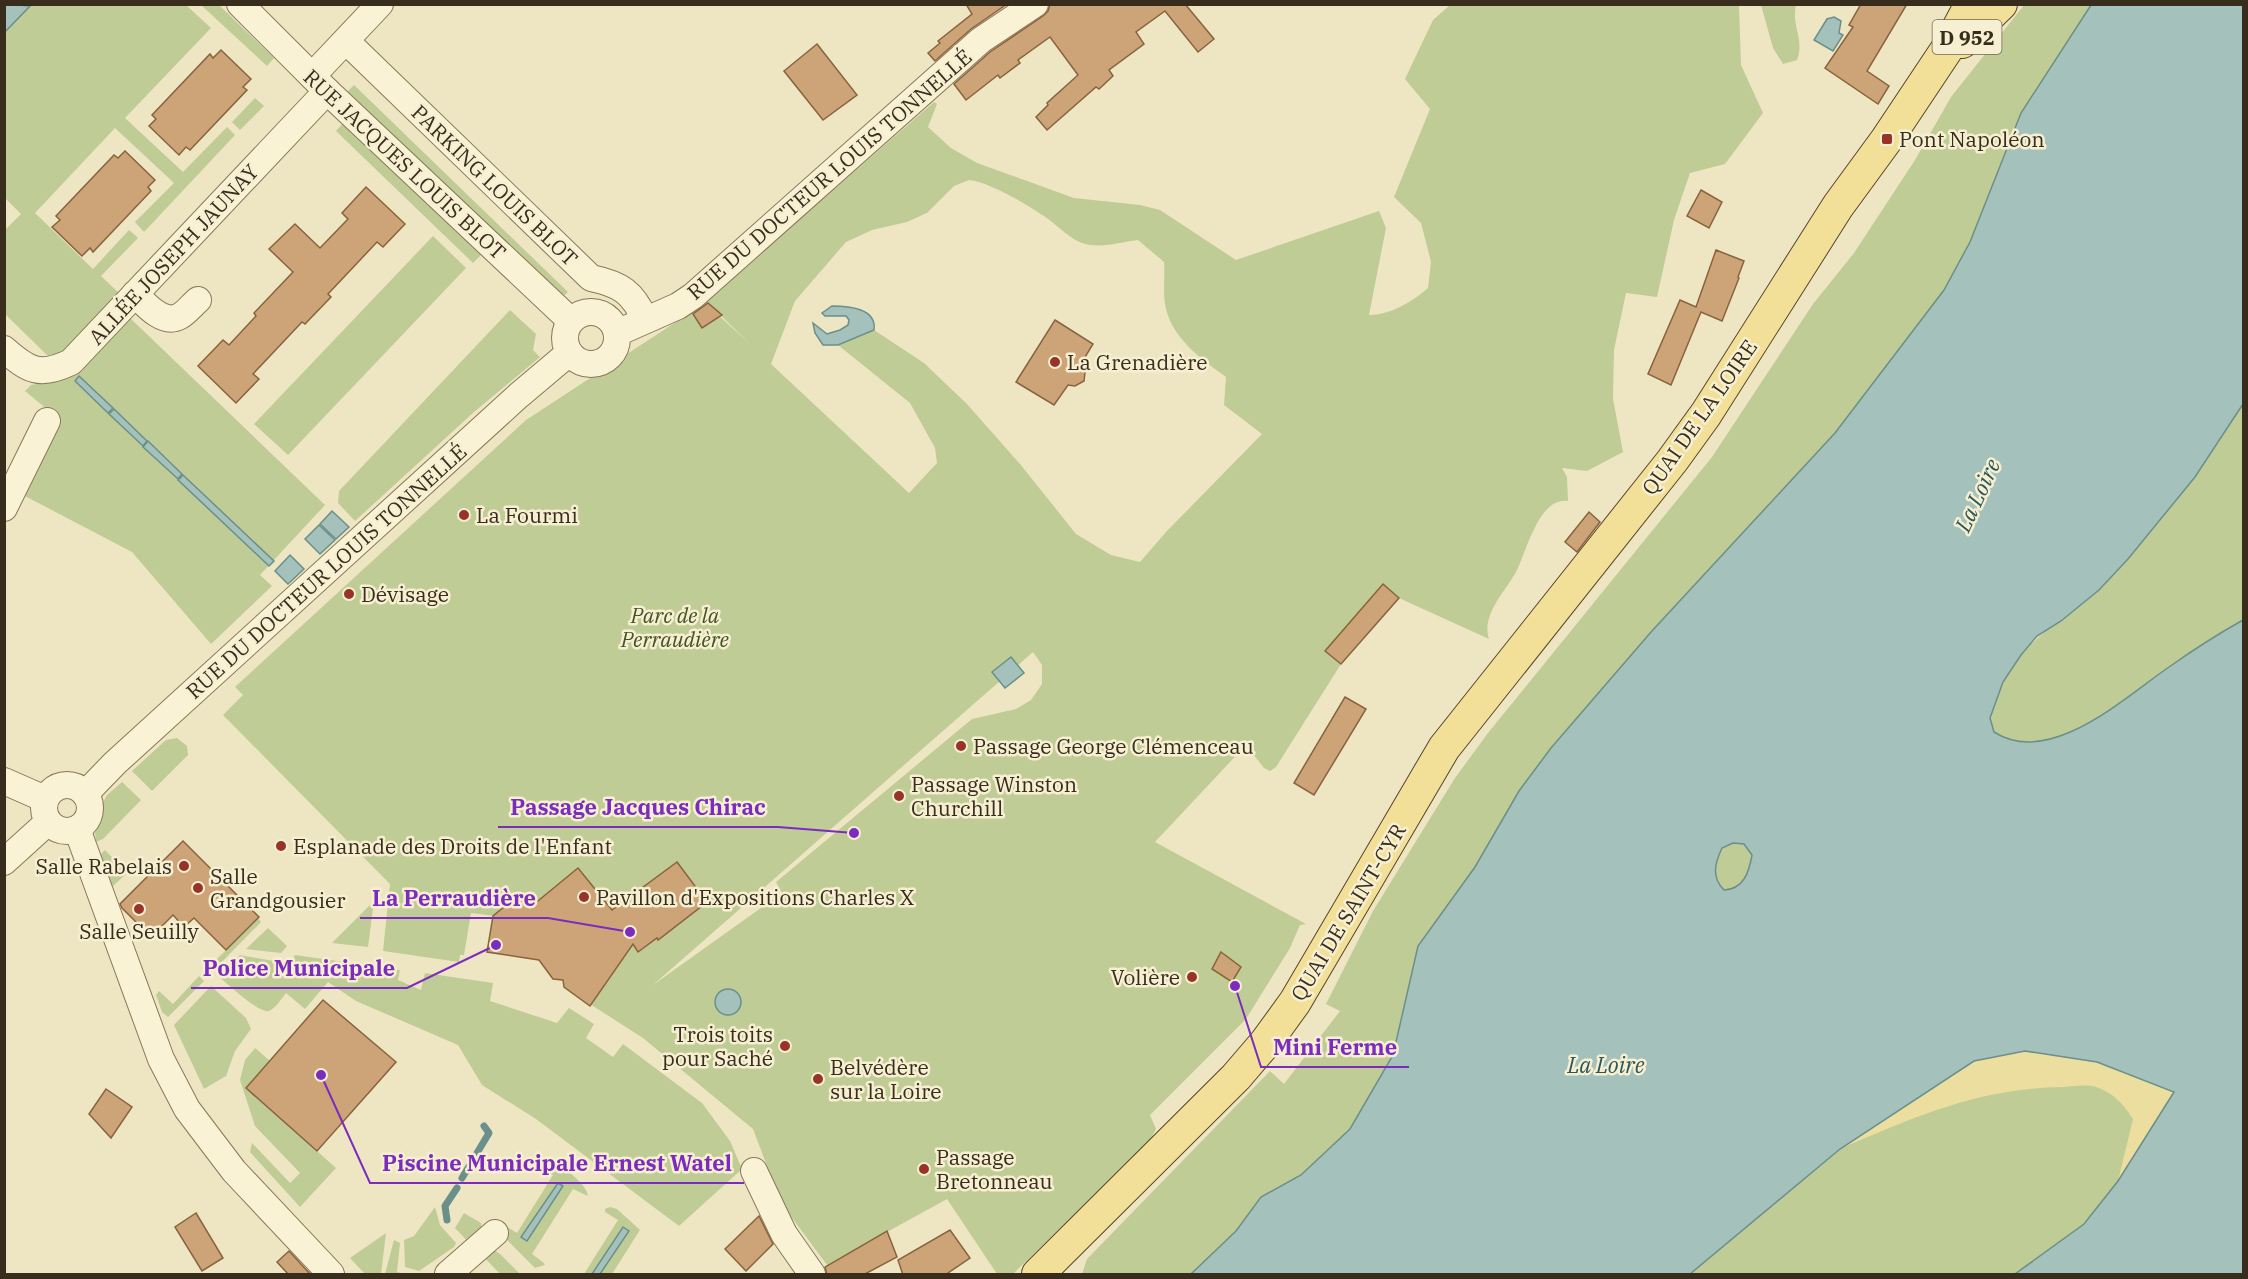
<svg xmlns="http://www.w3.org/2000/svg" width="2248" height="1279" font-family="'IBM Plex Serif',serif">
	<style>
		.green { fill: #c0cc95; fill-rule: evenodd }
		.sand { fill: #ebde9e }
		.water { fill: #a4c1bb; stroke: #6b8f8a; stroke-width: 1.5; fill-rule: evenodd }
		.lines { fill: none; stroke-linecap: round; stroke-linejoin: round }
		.stream { stroke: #6b8f8a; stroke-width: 7 }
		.building { fill: #cda477; stroke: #88633e; stroke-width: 1.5 }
		.minor-casing { stroke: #887759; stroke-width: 28 }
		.major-casing { stroke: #56442d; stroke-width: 34 }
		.minor { stroke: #f9f2d5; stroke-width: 26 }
		.major { stroke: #f2e099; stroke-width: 32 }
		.poi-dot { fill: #983328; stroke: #f6efd1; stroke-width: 2 }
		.labels { text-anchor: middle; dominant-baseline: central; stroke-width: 5; stroke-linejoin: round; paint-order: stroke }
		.shield { fill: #f6efd1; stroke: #716753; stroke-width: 1.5 }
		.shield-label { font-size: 20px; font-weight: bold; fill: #382d1d }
		.poi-label { font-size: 21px; fill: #382d1d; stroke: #f6efd1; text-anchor: start }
		.street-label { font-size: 21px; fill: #382d1d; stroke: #f6efd1 }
		.park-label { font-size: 21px; font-style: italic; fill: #435423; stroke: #f6efd1 }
		.water-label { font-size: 22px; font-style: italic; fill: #2c5658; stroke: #f6efd1 }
		.leader { fill: none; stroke: #7b2cbf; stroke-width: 2 }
		.callout-dot { fill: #7b2cbf; stroke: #f6efd1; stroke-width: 2 }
		.callout-label { font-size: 22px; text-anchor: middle; font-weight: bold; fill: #7b2cbf; stroke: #f6efd1; stroke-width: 5; stroke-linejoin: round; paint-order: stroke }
	</style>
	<rect width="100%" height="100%" fill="#eee6c2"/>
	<g class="green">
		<path d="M29 5H186L211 28 125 118 183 172 227 127 235 135 144 232 135 222 174 183 115 128 35 213 93 269 129 230 138 238 101 276 121 295 63 356 52 360 5 314V230L21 214 5 198 4 32Z"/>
		<path d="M201 5H219L274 58 267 66Z"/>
		<path d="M1450 5H1739L1741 65 1763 113 1725 164 1690 173 1674 220 1657 297 1626 293 1614 350 1613 399 1623 452 1587 471 1562 468 1567 477 1568 501C1539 496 1526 553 1516 572 1505 592 1481 615 1489 639L1399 598 1383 584 1326 651 1341 664 1276 767 1270 771 1264 768 1246 745 1155 842 1306 924 1300 925 1290 948 1246 1019 1150 1115 1156 1129 1149 1142 1013 1274H997L947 1199 827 1265 781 1203 753 1129 643 1038 593 1006 495 916 471 913 464 955H460L459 962 383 951 390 884 223 715 243 695 235 687 526 420 705 303 749 343 706 301 934 102 937 104 928 127 951 148 977 163 1074 198 1140 205 1160 210 1236 260 1379 211 1386 228 1369 315C1390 315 1412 302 1428 288L1431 262 1421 223 1394 197 1430 109 1405 79 1433 20ZM969 180C989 182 1026 204 1044 216 1059 226 1072 243 1091 245 1106 247 1122 242 1138 240L1164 262C1165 276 1163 291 1165 304 1170 337 1201 359 1226 377L1224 405 1262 434 1166 532 1140 562 1111 555 1076 534 1020 464 967 404 924 363 874 330 838 345 910 403 935 448 937 463 909 493 771 364 795 301 846 242 872 230 907 222 927 213 954 186ZM1033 652 1042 665V684L1031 700 1016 709 972 719 776 882 782 893 653 985Z"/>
		<path d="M1761 5H1796C1791 26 1805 39 1797 60L1783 64 1773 48Z"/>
		<path d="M2024 5H2243L2014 661 2015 664C2037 630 2075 614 2103 585 2157 530 2201 468 2243 404V620L2207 641 2243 1274H1082L1087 1259 1270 1071 1284 1084 1340 1011 1326 1004 1373 911 1455 778 1488 733 1712 457 1813 304 1854 253 1915 160 1951 97Z"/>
		<path d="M354 85 568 292 561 298 347 92Z"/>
		<path d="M255 98 264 106 240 130 232 122Z"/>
		<path d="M344 122 482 254 473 263 336 131Z"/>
		<path d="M433 236 466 268 288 455 254 424Z"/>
		<path d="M510 310 536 334 533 350 540 357 474 412 355 521 338 503 339 491Z"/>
		<path d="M130 318 325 505 260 575 272 586 211 644 132 552 23 495 60 420 25 391 31 385 52 381Z"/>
		<path d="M177 738 187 746 188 755 152 791 132 771 166 740Z"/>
		<path d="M122 782 141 800 103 839 96 842 95 833 101 821 102 804 107 795Z"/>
		<path d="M105 850 127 873 111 888 100 855Z"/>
		<path d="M374 901 368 947 332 943Z"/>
		<path d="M258 918 261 922 213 971 209 967Z"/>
		<path d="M268 928 287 946 281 953 246 949Z"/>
		<path d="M240 955 290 964 295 955 400 970 398 980 421 990 425 973 493 983 490 1001 557 1023 569 1008 594 1024 586 1038 613 1057 623 1044 702 1103 730 1141 742 1169 679 1226 536 1119 482 1085 458 1045 356 1001 328 982 305 1009 286 993C282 998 275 1009 269 1011 259 1014 227 983 218 976Z"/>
		<path d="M199 976 204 981 168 1017 162 1012 156 995 159 991 173 1004Z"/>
		<path d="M211 986 246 1018 251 1029 235 1051 226 1076 204 1089 174 1025Z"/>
		<path d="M255 1048 270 1061 246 1088 336 1168 300 1207 250 1152 252 1143 290 1183 300 1173 255 1126 240 1080 245 1060Z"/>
		<path d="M545 1160C557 1161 587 1183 588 1196L573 1189 532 1254 544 1263 545 1265 535 1268 502 1235 504 1225 517 1233 553 1175 540 1166V1164Z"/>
		<path d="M435 1207 440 1225 456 1243 454 1247 419 1271 405 1267 404 1240 414 1236Z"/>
		<path d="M610 1207 617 1209 640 1230 612 1274H584L618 1220 605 1212V1209Z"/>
		<path d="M464 1213 481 1223 482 1232 472 1246 455 1228Z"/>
		<path d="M386 1233 381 1274H365L350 1258Z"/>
		<path d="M394 1240 400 1243 397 1272 406 1274H385Z"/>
		<path d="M494 1250 500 1254 520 1274H500L481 1254Z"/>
	</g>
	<path class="sand" d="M2025 1051 2097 1062 2174 1092 2118 1181 2133 1119C2123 1104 2114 1093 2096 1087 2087 1084 2074 1086 2064 1087 1980 1088 1916 1116 1840 1149L1974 1061Z"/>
	<g class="water">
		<path d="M5 4 30 6 5 32 4 5Z"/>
		<path d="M2091 5H2243V404L2195 477 2128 559 2099 590 2061 621 2037 636 2021 655 2003 682 1990 718 1994 732C2050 768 2125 697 2169 667 2193 650 2218 634 2243 620V1274H2015L2084 1224 2118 1181 2174 1092 2097 1062 2025 1051 1974 1061 1840 1149 1690 1274H1191L1236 1231 1261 1197 1301 1175 1350 1129 1393 1055 1418 946 1475 867 1519 791 1551 748 1651 632 1835 433 1944 290 1970 242 2021 113ZM1733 843 1744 844 1752 855C1749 872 1744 889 1724 890 1711 877 1715 863 1722 848Z"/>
		<path d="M1834 17 1841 21 1839 33 1843 35 1833 51 1814 40 1827 19Z"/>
		<path d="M832 306C848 306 877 308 874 330L838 345H823L815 333 813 323 827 334 840 330 848 325 849 320 846 316H825L822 313Z"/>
		<path d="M79 376 113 408 108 413 75 381Z"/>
		<path d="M114 409 147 441 143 446 109 414Z"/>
		<path d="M148 441 182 474 178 479 143 447Z"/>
		<path d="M183 475 274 561 269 566 178 480Z"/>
		<path d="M332 511 349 527 336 539 320 524Z"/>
		<path d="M319 525 335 540 320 554 305 539Z"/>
		<path d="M290 555 304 569 288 584 275 571Z"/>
		<path d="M1011 657 1024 673 1005 688 992 672Z"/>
		<circle cx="728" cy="1002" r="13"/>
		<path d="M558 1183 563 1186 527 1241 521 1237Z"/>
		<path d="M623 1227 629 1231 600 1274H592Z"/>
	</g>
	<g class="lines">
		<g class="stream">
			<path d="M462 1178 489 1133 484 1126"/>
			<path d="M447 1220 445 1206 457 1188"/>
		</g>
	</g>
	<g class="building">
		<path d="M966 4H1007L971 29 935 61 928 53 940 43 938 41 972 14Z"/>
		<path d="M1050 4H1185L1214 39 1198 52 1165 11 1136 32 1144 44 1109 70 1113 76 1099 89 1096 87 1047 130 1036 117 1048 105 1047 103 1078 75 1050 37 1018 60 1020 63 1000 78 998 75 966 100 954 84 990 52 1043 16 1048 11Z"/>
		<path d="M1861 4H1907L1867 71 1889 86 1878 104 1825 68 1853 27 1849 25Z"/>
		<path d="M817 44 857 95 823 120 784 71Z"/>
		<path d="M221 50 251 79 243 87 247 90 190 150 186 147 179 155 149 126 156 119 152 115 210 54 213 58Z"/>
		<path d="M125 151 155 180 148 187 151 191 93 252 90 248 82 256 52 227 60 220 56 216 114 155 118 158Z"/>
		<path d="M366 187 405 224 383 247 377 242 328 294 331 297 305 324 302 322 253 374 259 379 236 403 198 366 223 340 229 345 256 316 254 313 293 272 269 249 295 224 320 248 348 219 342 213Z"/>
		<path d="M1701 190 1722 202 1709 228 1687 216Z"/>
		<path d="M1716 250 1744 261 1738 277 1739 278 1722 321 1701 312 1671 385 1648 374 1680 300 1696 307Z"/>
		<path d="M708 303 722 315 702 328 693 314Z"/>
		<path d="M1055 320 1093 344 1082 362 1085 372 1084 381 1075 386 1068 385 1054 405 1016 382Z"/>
		<path d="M1589 512 1600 522 1577 552 1565 542Z"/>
		<path d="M1383 584 1399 598 1341 664 1325 651Z"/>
		<path d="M1345 697 1366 709 1314 795 1294 783Z"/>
		<path d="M183 841 259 917 226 950 194 918 184 927 173 915 151 937 122 908 120 904Z"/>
		<path d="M677 862 707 902 658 940 657 938 638 952 633 944 590 1006 564 987 563 980 553 979 539 960 487 952 493 916 522 892 533 905 578 868 612 910Z"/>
		<path d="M1221 952 1241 967 1232 982 1212 969Z"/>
		<path d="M323 1000 396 1062 317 1151 246 1088Z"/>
		<path d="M106 1089 132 1107 111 1138 89 1114Z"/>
		<path d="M196 1213 223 1258 202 1271 175 1227Z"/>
		<path d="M759 1216 773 1244 746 1271 725 1249Z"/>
		<path d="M950 1230 970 1258 945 1275H903L898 1260Z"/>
		<path d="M887 1231 897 1257 863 1275H827L825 1267Z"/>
		<path d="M289 1251 311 1275H289L277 1262Z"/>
	</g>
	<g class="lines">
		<g class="minor-casing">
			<g id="minor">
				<path d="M240 4 327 91 571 321"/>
				<path d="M346 41 591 278C620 284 633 292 645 320"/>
				<path d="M312 76 380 4"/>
				<path d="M135 294C145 304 163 326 180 316 186 313 192 305 198 300"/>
				<circle cx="591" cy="338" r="26"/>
				<path d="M617 333 678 306 693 296 981 40 1035 4"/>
				<path d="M4 349C29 371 40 377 71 362L327 91"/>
				<path d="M4 508 47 421"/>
				<path d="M4 781 45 799"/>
				<circle cx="67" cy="808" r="23"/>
				<path d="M85 794 115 763 518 396 569 353"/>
				<path d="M77 829 161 1059 187 1109 234 1171 331 1274"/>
				<path d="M4 862 48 822"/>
				<path d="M754 1171 784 1234 812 1274"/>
				<path d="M448 1274 495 1233"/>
			</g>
		</g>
		<g class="major-casing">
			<g id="major">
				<path d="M1962 42 2001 4"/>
				<path d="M1038 1274 1236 1077 1266 1042 1295 1002 1444 748 1672 461 1706 414 1838 206 1887 139 1947 49 1971 4"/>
			</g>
		</g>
		<use href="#minor" class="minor"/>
		<use href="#major" class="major"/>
	</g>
	<g class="poi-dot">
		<rect x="1881" y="133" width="12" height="12" rx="3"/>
		<circle cx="1055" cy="362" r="6"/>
		<circle cx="464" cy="515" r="6"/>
		<circle cx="349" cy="594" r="6"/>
		<circle cx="961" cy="746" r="6"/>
		<circle cx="899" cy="796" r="6"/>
		<circle cx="281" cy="846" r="6"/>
		<circle cx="184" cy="866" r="6"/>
		<circle cx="198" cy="888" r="6"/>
		<circle cx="584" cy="897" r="6"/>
		<circle cx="139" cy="909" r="6"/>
		<circle cx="1192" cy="977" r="6"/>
		<circle cx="785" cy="1046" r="6"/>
		<circle cx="818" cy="1079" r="6"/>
		<circle cx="924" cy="1169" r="6"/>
	</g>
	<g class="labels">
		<rect class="shield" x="1932.5" y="20" width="69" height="34" rx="4.5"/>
		<g class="shield-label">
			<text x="1967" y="37">D 952</text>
		</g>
		<g class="poi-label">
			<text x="1899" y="139">Pont Napoléon</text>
			<text x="1067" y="362">La Grenadière</text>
			<text x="476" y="515">La Fourmi</text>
			<text x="361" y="594">Dévisage</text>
			<text x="973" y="746">Passage George Clémenceau</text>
			<text x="911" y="784">Passage Winston<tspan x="911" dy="24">Churchill</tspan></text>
			<text x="293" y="846">Esplanade des Droits de l'Enfant</text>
			<text x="172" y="866" text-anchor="end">Salle Rabelais</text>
			<text x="210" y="876">Salle<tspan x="210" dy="24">Grandgousier</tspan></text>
			<text x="596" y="897">Pavillon d'Expositions Charles X</text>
			<text x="139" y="931" text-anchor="middle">Salle Seuilly</text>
			<text x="1180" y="977" text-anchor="end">Volière</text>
			<text x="773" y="1034" text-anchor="end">Trois toits<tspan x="773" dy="24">pour Saché</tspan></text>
			<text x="830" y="1067">Belvédère<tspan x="830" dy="24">sur la Loire</tspan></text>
			<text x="936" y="1157">Passage<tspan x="936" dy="24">Bretonneau</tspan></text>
		</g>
		<g class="street-label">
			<text transform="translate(405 164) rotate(43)">RUE JACQUES LOUIS BLOT</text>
			<text transform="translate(829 174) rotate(-41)">RUE DU DOCTEUR LOUIS TONNELLÉ</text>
			<text transform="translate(495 185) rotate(44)">PARKING LOUIS BLOT</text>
			<text transform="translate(173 254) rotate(-47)">ALLÉE JOSEPH JAUNAY</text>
			<text transform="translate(1699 417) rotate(-55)">QUAI DE LA LOIRE</text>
			<text transform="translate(326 571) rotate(-42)">RUE DU DOCTEUR LOUIS TONNELLÉ</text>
			<text transform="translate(1348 912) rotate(-59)">QUAI DE SAINT-CYR</text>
		</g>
		<g class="park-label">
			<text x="675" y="615">Parc de la<tspan x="675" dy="24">Perraudière</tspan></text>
		</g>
		<g class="water-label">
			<text transform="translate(1977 495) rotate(-65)">La Loire</text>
			<text x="1606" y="1064">La Loire</text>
		</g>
	</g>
	<path class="leader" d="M854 833L778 827H498M630 932L548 918H360M496 945L407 988H191M1235 986L1261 1067H1409M321 1075L370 1183H744"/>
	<g class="callout-dot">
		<circle cx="854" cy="833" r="6"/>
		<circle cx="630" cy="932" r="6"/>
		<circle cx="496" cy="945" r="6"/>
		<circle cx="1235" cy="986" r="6"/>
		<circle cx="321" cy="1075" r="6"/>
	</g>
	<g class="callout-label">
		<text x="638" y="815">Passage Jacques Chirac</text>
		<text x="454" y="906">La Perraudière</text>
		<text x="299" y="976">Police Municipale</text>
		<text x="1335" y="1055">Mini Ferme</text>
		<text x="557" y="1171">Piscine Municipale Ernest Watel</text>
	</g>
	<rect width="2248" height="1279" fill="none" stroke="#382d1d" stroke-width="12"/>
</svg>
